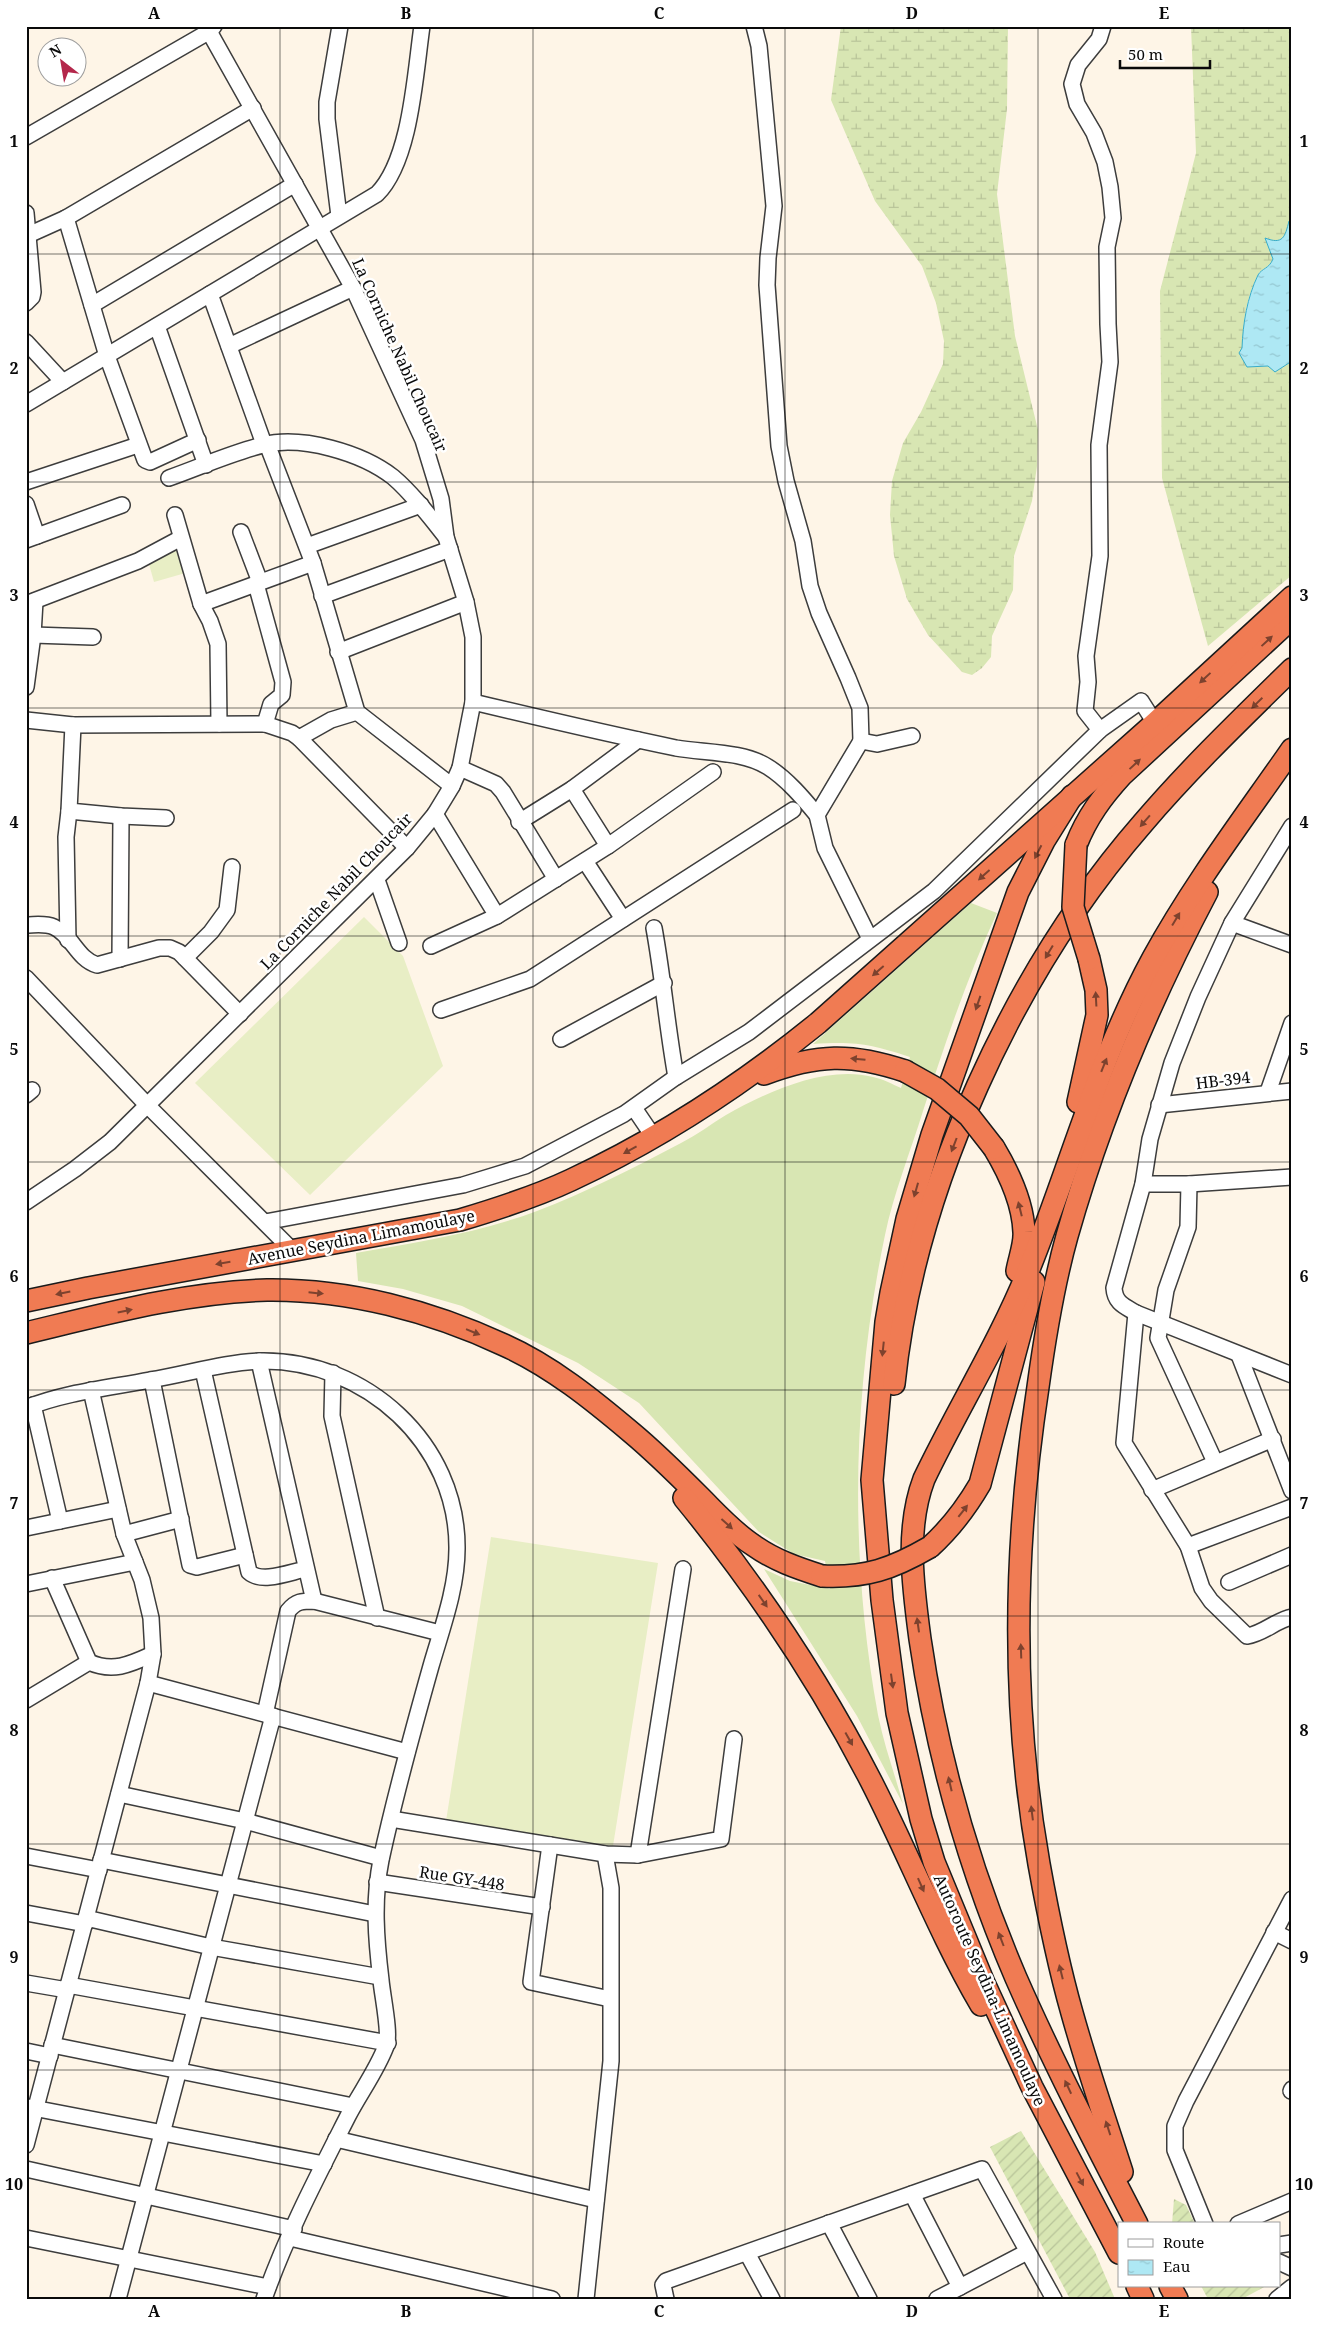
<svg xmlns="http://www.w3.org/2000/svg" width="1318" height="2325" font-family="'Noto Serif',serif">
	<style>
		.grass { fill: #d8e6b3 }
		.wetland { fill: url(#wetland-marsh) }
		.garden { fill: url(#garden-furrows) }
		.pitch { fill: #e8eec5 }
		.water { fill: url(#water-ripples); stroke: #37acc8 }
		.lines { fill: none; stroke-linecap: round; stroke-linejoin: round }
		.minor-casing { stroke: #3d3d3d; stroke-width: 18 }
		.highway-casing { stroke: #1b1b1b; stroke-width: 24 }
		.minor { stroke: #fff; stroke-width: 15 }
		.highway { stroke: #f07b53; stroke-width: 21 }
		.highway-bridge-casing { stroke: #1b1b1b; stroke-width: 24; stroke-linecap: butt }
		.highway-bridge { stroke: #f07b53; stroke-width: 21 }
		.oneway { fill: #7d422e }
		.grid { fill: none; stroke: #0a0a0a; stroke-width: 1; stroke-opacity: 0.55 }
		.labels { text-anchor: middle; dominant-baseline: central; stroke-width: 5; stroke-linejoin: round; paint-order: stroke }
		.street-label { font-size: 16px; fill: #0a0a0a; stroke: #fff }
		.neatline { fill: none; stroke: #0a0a0a; stroke-width: 2 }
		.grid-label { font-size: 16px; text-anchor: middle; font-weight: bold; fill: #0a0a0a }
	</style>
	<defs>
		<pattern id="wetland-marsh" width="20" height="14" patternUnits="userSpaceOnUse" patternTransform="scale(1.25)"><rect width="20" height="14" fill="#d8e6b3"/><path d="M1 5h8M5 5V1M11 12h8M15 12V8" fill="none" stroke="#b8c499"/></pattern>
		<pattern id="garden-furrows" width="10" height="10" patternUnits="userSpaceOnUse" patternTransform="scale(1.25)"><rect width="10" height="10" fill="#d8e6b3"/><path d="M-1 1l2-2M0 10L10 0M9 11l2-2" fill="none" stroke="#b8c499"/></pattern>
		<pattern id="water-ripples" width="26" height="14" patternUnits="userSpaceOnUse" patternTransform="scale(1.25)"><rect width="26" height="14" fill="#aee8f4"/><path d="M2 4q2-2 4 0t4 0M15 11q2-2 4 0t4 0" fill="none" stroke="#94c6d0"/></pattern>
	</defs>
	<rect width="100%" height="100%" fill="#fef5e7"/>
	<path class="grass" d="M971 903 997 913C967 977 945 1044 923 1111 911 1150 893 1195 885 1235 852 1392 849 1557 878 1715 884 1745 895 1775 903 1804L857 1716 764 1569 790 1581 830 1589 825 1561 794 1554 759 1532 639 1403 578 1363 462 1306 403 1289 358 1281 356 1253C418 1242 478 1233 537 1211 586 1192 634 1168 681 1143 697 1135 711 1124 726 1115 767 1092 825 1065 873 1077 883 1079 892 1084 901 1088L910 1057C871 1044 855 1041 813 1044Z"/>
	<g class="wetland">
		<path d="M841 26H1008L1007 109 997 194 1015 336 1038 430 1037 466 1032 501 1014 556 1013 590 992 636 991 657 982 668 972 675 962 672 928 635 907 599 894 556 890 515 892 481 903 443 921 412 943 364 944 341 936 303 922 266 875 201 831 100Z"/>
		<path d="M1191 26H1292V222H1289C1286 236 1283 245 1266 239L1273 259C1269 269 1262 267 1258 275 1244 303 1239 337 1247 367L1268 366 1275 372 1292 361V575L1208 646 1162 478 1160 291 1196 153Z"/>
	</g>
	<g class="garden">
		<path d="M1021 2131 1095 2252 1115 2299H1070L990 2147Z"/>
		<path d="M1174 2199 1186 2205 1195 2224H1172Z"/>
		<path d="M1201 2286H1266L1242 2299H1208Z"/>
	</g>
	<g class="pitch">
		<path d="M182 547 189 572 154 582 147 557Z"/>
		<path d="M364 917 403 956 443 1066 310 1195 195 1083Z"/>
		<path d="M491 1537 658 1563 613 1846 446 1821Z"/>
	</g>
	<path class="water" d="M1289 221 1292 222V361L1275 372 1268 366 1247 367 1239 353 1242 348C1243 323 1247 298 1258 275 1262 268 1269 269 1273 259L1265 238C1283 245 1285 237 1289 221Z"/>
	<g class="lines">
		<g class="minor-casing">
			<g id="minor">
				<path d="M754 26 759 46 774 206 768 258 767 285 779 446 786 481 803 541 810 586 819 613 848 678 860 708 861 741"/>
				<path d="M26 137 210 31 214 26"/>
				<path d="M26 213 33 292 32 297 26 303"/>
				<path d="M339 216 327 119V102L340 26"/>
				<path d="M66 218 107 356 145 460 150 462 198 440"/>
				<path d="M26 236 66 218 253 108"/>
				<path d="M210 294 264 444"/>
				<path d="M92 305 295 184"/>
				<path d="M157 326 206 465"/>
				<path d="M26 342 63 382"/>
				<path d="M229 346 353 288"/>
				<path d="M26 404 377 194C411 160 415 74 422 26"/>
				<path d="M267 444 313 563 357 712 452 786"/>
				<path d="M169 478C200 467 231 453 263 445 302 435 362 453 393 477 413 494 430 517 446 537"/>
				<path d="M26 482 138 445"/>
				<path d="M26 504 37 536"/>
				<path d="M175 515 201 604 210 621 218 644 219 724"/>
				<path d="M241 532 260 582"/>
				<path d="M26 540 122 505"/>
				<path d="M307 546 421 505"/>
				<path d="M256 584 283 682 282 695 271 704 265 724"/>
				<path d="M322 596 450 549"/>
				<path d="M26 604 138 561 181 538"/>
				<path d="M201 604 313 563"/>
				<path d="M33 635 93 637"/>
				<path d="M338 652 466 602"/>
				<path d="M26 687 33 635 35 601"/>
				<path d="M473 702C540 718 608 734 676 748 705 753 743 751 768 767 787 779 803 798 817 815"/>
				<path d="M26 720 73 725 265 724 292 733 299 738 407 848"/>
				<path d="M73 725 69 811 121 816 166 818"/>
				<path d="M1100 730 1085 711 1088 682 1086 656 1100 556 1099 445 1110 362 1108 324 1107 247 1113 218 1110 187 1105 162 1094 133 1077 104 1072 84 1078 65 1099 39 1103 26"/>
				<path d="M299 738 331 720 357 712"/>
				<path d="M460 768 496 784 503 792 556 879"/>
				<path d="M572 789 608 846"/>
				<path d="M519 822 572 789 638 740"/>
				<path d="M1292 826 1232 923 1198 997 1172 1063 1150 1139 1143 1184 1114 1288C1115 1303 1124 1306 1136 1313L1292 1375"/>
				<path d="M585 861 623 919"/>
				<path d="M377 880 399 943"/>
				<path d="M497 916 608 846 713 772"/>
				<path d="M1232 923 1292 945"/>
				<path d="M26 925C35 925 45 923 54 927 72 935 77 959 97 965L159 948H170L179 952 240 1014"/>
				<path d="M654 928C663 977 667 1027 676 1077"/>
				<path d="M870 939 825 848 817 815 861 741 877 744 912 736"/>
				<path d="M68 940 66 837 69 811"/>
				<path d="M431 946 497 916 435 814"/>
				<path d="M185 958 211 932 227 910 232 867"/>
				<path d="M120 959 121 816"/>
				<path d="M26 978 148 1106 293 1251"/>
				<path d="M441 1010 530 979 793 810"/>
				<path d="M561 1039 664 983"/>
				<path d="M1268 1092 1292 1023"/>
				<path d="M26 1095 32 1090"/>
				<path d="M1159 1105 1292 1091"/>
				<path d="M634 1108 653 1136"/>
				<path d="M1143 1184H1189L1292 1177"/>
				<path d="M1189 1184 1188 1227 1166 1290 1158 1338 1215 1462"/>
				<path d="M26 1202 75 1169 110 1142 407 848 435 814 452 786 460 768 473 702V637L466 602 446 537 441 499 423 440 353 288 206 26"/>
				<path d="M265 1222 463 1185 525 1166 624 1114 676 1077 749 1032 934 891 1100 730 1141 701 1155 723"/>
				<path d="M1136 1313 1124 1443 1188 1546 1202 1588 1211 1601 1247 1636C1263 1634 1276 1620 1292 1617"/>
				<path d="M1239 1355 1292 1491"/>
				<path d="M259 1361 314 1601"/>
				<path d="M203 1370 249 1572C262 1584 290 1572 306 1569"/>
				<path d="M333 1373 332 1416 377 1618"/>
				<path d="M152 1380 190 1565 197 1567 245 1555"/>
				<path d="M33 1405 60 1521"/>
				<path d="M26 1408C66 1392 109 1388 150 1380 187 1374 225 1362 262 1361 365 1360 458 1443 457 1549 457 1588 442 1628 431 1666 413 1730 395 1795 381 1860 373 1900 376 1939 381 1980 382 1994 391 2035 386 2046 377 2070 360 2093 348 2116 318 2175 286 2236 264 2299"/>
				<path d="M1152 1490 1273 1439"/>
				<path d="M26 1528 118 1509"/>
				<path d="M124 1534 181 1519"/>
				<path d="M1188 1546 1292 1507"/>
				<path d="M52 1578 89 1662C113 1673 131 1664 153 1654"/>
				<path d="M1229 1582 1292 1555"/>
				<path d="M26 1584 135 1562"/>
				<path d="M148 1683 407 1752"/>
				<path d="M26 1700 89 1662"/>
				<path d="M265 1714 288 1611C296 1601 302 1601 314 1601L440 1633"/>
				<path d="M119 1794 245 1821 381 1858"/>
				<path d="M391 1819 605 1854 638 1855 721 1839 734 1739"/>
				<path d="M550 1845 531 1982 610 1999"/>
				<path d="M638 1855 683 1569"/>
				<path d="M26 1856 99 1870"/>
				<path d="M101 1860 375 1914"/>
				<path d="M377 1882 542 1907"/>
				<path d="M26 1913 85 1924"/>
				<path d="M86 1918 211 1947 380 1977"/>
				<path d="M1274 1932 1292 1941"/>
				<path d="M26 1983 67 1990"/>
				<path d="M68 1985 388 2043"/>
				<path d="M52 2045 353 2106"/>
				<path d="M26 2051 50 2056"/>
				<path d="M1291 2091 1292 2089"/>
				<path d="M28 2107 324 2164"/>
				<path d="M336 2139 596 2200"/>
				<path d="M26 2145 148 1683 153 1654 151 1618 142 1580 124 1534 91 1390"/>
				<path d="M26 2169 294 2229"/>
				<path d="M912 2194 960 2287"/>
				<path d="M829 2223 869 2299"/>
				<path d="M1205 2224 1175 2150V2126L1186 2101 1292 1899"/>
				<path d="M1238 2224 1292 2201"/>
				<path d="M26 2238 268 2287"/>
				<path d="M290 2238 552 2299"/>
				<path d="M1279 2245 1292 2243"/>
				<path d="M747 2253 772 2299"/>
				<path d="M1279 2262 1292 2268"/>
				<path d="M118 2299 273 1716"/>
				<path d="M586 2299 611 2061V1888L605 1854"/>
				<path d="M666 2299 663 2285 666 2281 982 2169 1054 2299"/>
				<path d="M937 2299 1027 2252"/>
				<path d="M1277 2299 1292 2287"/>
			</g>
		</g>
		<g class="highway-casing">
			<g id="highway">
				<path d="M1072 796 1044 841 1018 892 932 1135 907 1219 891 1293 886 1322 872 1480 882 1600 897 1713 921 1819 934 1862 984 1983 1032 2087 1119 2253"/>
				<path d="M1076 845C1087 817 1102 797 1122 775L1292 618"/>
				<path d="M764 1074C817 1054 851 1053 905 1071"/>
				<path d="M1078 1102 1097 1015 1096 990 1089 959"/>
				<path d="M994 1148C1009 1173 1023 1202 1024 1232 1025 1244 1019 1259 1017 1271"/>
				<path d="M26 1301 88 1288 460 1220C497 1209 535 1197 571 1180 659 1139 743 1084 818 1023L1155 723 1292 597"/>
				<path d="M26 1333C105 1314 186 1292 267 1290 348 1289 431 1311 504 1345 551 1366 593 1400 632 1433 656 1453 678 1475 700 1497 717 1514 733 1532 753 1545 774 1560 797 1568 822 1576"/>
				<path d="M894 1384C914 1188 1014 971 1143 823 1189 769 1241 719 1292 669"/>
				<path d="M684 1498C756 1586 819 1680 871 1781 909 1855 939 1933 981 2005"/>
				<path d="M930 1547C951 1528 966 1508 980 1484L1034 1282"/>
				<path d="M1122 2172C1105 2119 1087 2067 1072 2013 1058 1964 1048 1914 1039 1864 1011 1707 1014 1543 1038 1387 1045 1336 1053 1286 1067 1236 1101 1116 1149 1002 1207 892"/>
				<path d="M1137 2224C1095 2143 1053 2062 1016 1978 970 1871 937 1755 920 1639 913 1587 905 1529 924 1479 958 1408 1000 1341 1029 1269 1071 1165 1099 1057 1153 958 1193 885 1244 818 1292 749"/>
				<path d="M1137 2286 1143 2299"/>
				<path d="M1170 2286 1177 2299"/>
			</g>
		</g>
		<use href="#minor" class="minor"/>
		<use href="#highway" class="highway"/>
		<g class="highway-bridge-casing">
			<g id="highway-bridge">
				<path d="M1076 845 1073 907 1089 959"/>
				<path d="M905 1071 937 1089 969 1116 994 1148"/>
				<path d="M822 1576C866 1578 892 1569 930 1547"/>
			</g>
		</g>
		<use href="#highway-bridge" class="highway-bridge"/>
	</g>
	<defs><path id="oneway-solid" d="M-6-.8H1V-3.2L6.5 0L1 3.2V.8H-6Z" transform="scale(1.25)"/></defs>
	<g class="oneway">
		<use href="#oneway-solid" transform="translate(1267 641) rotate(-43)"/>
		<use href="#oneway-solid" transform="translate(1205 678) rotate(137)"/>
		<use href="#oneway-solid" transform="translate(1257 703) rotate(136)"/>
		<use href="#oneway-solid" transform="translate(1135 764) rotate(-43)"/>
		<use href="#oneway-solid" transform="translate(1145 821) rotate(131)"/>
		<use href="#oneway-solid" transform="translate(1038 852) rotate(117)"/>
		<use href="#oneway-solid" transform="translate(984 875) rotate(138)"/>
		<use href="#oneway-solid" transform="translate(1176 919) rotate(-59)"/>
		<use href="#oneway-solid" transform="translate(1049 952) rotate(121)"/>
		<use href="#oneway-solid" transform="translate(878 971) rotate(139)"/>
		<use href="#oneway-solid" transform="translate(1096 999) rotate(-93)"/>
		<use href="#oneway-solid" transform="translate(978 1003) rotate(109)"/>
		<use href="#oneway-solid" transform="translate(858 1059) rotate(-175)"/>
		<use href="#oneway-solid" transform="translate(1104 1065) rotate(-68)"/>
		<use href="#oneway-solid" transform="translate(954 1145) rotate(111)"/>
		<use href="#oneway-solid" transform="translate(630 1150) rotate(151)"/>
		<use href="#oneway-solid" transform="translate(916 1190) rotate(106)"/>
		<use href="#oneway-solid" transform="translate(1020 1209) rotate(-104)"/>
		<use href="#oneway-solid" transform="translate(223 1263) rotate(170)"/>
		<use href="#oneway-solid" transform="translate(63 1293) rotate(168)"/>
		<use href="#oneway-solid" transform="translate(316 1293) rotate(6)"/>
		<use href="#oneway-solid" transform="translate(125 1311) rotate(-12)"/>
		<use href="#oneway-solid" transform="translate(473 1332) rotate(22)"/>
		<use href="#oneway-solid" transform="translate(883 1349) rotate(96)"/>
		<use href="#oneway-solid" transform="translate(963 1511) rotate(-52)"/>
		<use href="#oneway-solid" transform="translate(727 1524) rotate(42)"/>
		<use href="#oneway-solid" transform="translate(763 1601) rotate(55)"/>
		<use href="#oneway-solid" transform="translate(918 1625) rotate(-98)"/>
		<use href="#oneway-solid" transform="translate(1021 1651) rotate(-92)"/>
		<use href="#oneway-solid" transform="translate(892 1681) rotate(82)"/>
		<use href="#oneway-solid" transform="translate(849 1739) rotate(61)"/>
		<use href="#oneway-solid" transform="translate(950 1784) rotate(-103)"/>
		<use href="#oneway-solid" transform="translate(1032 1813) rotate(-97)"/>
		<use href="#oneway-solid" transform="translate(921 1885) rotate(66)"/>
		<use href="#oneway-solid" transform="translate(1001 1939) rotate(-111)"/>
		<use href="#oneway-solid" transform="translate(1061 1972) rotate(-104)"/>
		<use href="#oneway-solid" transform="translate(1068 2087) rotate(-115)"/>
		<use href="#oneway-solid" transform="translate(1108 2128) rotate(-108)"/>
		<use href="#oneway-solid" transform="translate(1080 2179) rotate(62)"/>
	</g>
	<path class="grid" d="M280 26V2299M533 26V2299M785 26V2299M1038 26V2299M26 254H1292M26 482H1292M26 708H1292M26 936H1292M26 1162H1292M26 1390H1292M26 1616H1292M26 1844H1292M26 2070H1292"/>
	<g class="labels">
		<g class="street-label">
			<text transform="translate(400 355) rotate(66)">La Corniche Nabil Choucair</text>
			<text transform="translate(336 891) rotate(-46)">La Corniche Nabil Choucair</text>
			<text transform="translate(1223 1080) rotate(-7)">HB-394</text>
			<text transform="translate(361 1237) rotate(-11)">Avenue Seydina Limamoulaye</text>
			<text transform="translate(462 1878) rotate(9)">Rue GY-448</text>
			<text transform="translate(990 1990) rotate(66)">Autoroute Seydina-Limamoulaye</text>
		</g>
	</g>
	<rect width="1318" height="2325" fill="none" stroke="#ffffff" stroke-width="55"/>
	<rect x="1118" y="2222" width="162" height="65" fill="#ffffff" stroke="#9d9d9d"/>
	<rect x="1128" y="2239" width="25" height="8" fill="#ffffff" stroke="#9d9d9d"/>
	<text x="1163" y="2248" font-size="15" fill="#0a0a0a">Route</text>
	<rect x="1128" y="2260" width="25" height="15" fill="url(#water-ripples)" stroke="#9d9d9d"/>
	<text x="1163" y="2272" font-size="15" fill="#0a0a0a">Eau</text>
	<g transform="translate(62 62) rotate(329)"><circle r="24" fill="#ffffff" stroke="#9d9d9d"/>
	<path d="M0-4L9 19L0 12L-9 19Z" fill="#b4274b"/>
	<text y="-8" font-size="14" font-weight="bold" text-anchor="middle" fill="#0a0a0a">N</text>
	</g>
	<path d="M1120 60v8h90v-8" fill="none" stroke="#0a0a0a" stroke-width="2.5"/>
	<text x="1128" y="60" font-size="15" fill="#0a0a0a" stroke="#ffffff" stroke-width="4" paint-order="stroke">50 m</text>
	<rect x="28" y="28" width="1262" height="2270" class="neatline"/>
	<g class="grid-label">
		<text x="154" y="19">A</text>
		<text x="406" y="19">B</text>
		<text x="659" y="19">C</text>
		<text x="912" y="19">D</text>
		<text x="1164" y="19">E</text>
		<text x="14" y="147">1</text>
		<text x="1304" y="147">1</text>
		<text x="14" y="374">2</text>
		<text x="1304" y="374">2</text>
		<text x="14" y="601">3</text>
		<text x="1304" y="601">3</text>
		<text x="14" y="828">4</text>
		<text x="1304" y="828">4</text>
		<text x="14" y="1055">5</text>
		<text x="1304" y="1055">5</text>
		<text x="14" y="1282">6</text>
		<text x="1304" y="1282">6</text>
		<text x="14" y="1509">7</text>
		<text x="1304" y="1509">7</text>
		<text x="14" y="1736">8</text>
		<text x="1304" y="1736">8</text>
		<text x="14" y="1963">9</text>
		<text x="1304" y="1963">9</text>
		<text x="14" y="2190">10</text>
		<text x="1304" y="2190">10</text>
		<text x="154" y="2317">A</text>
		<text x="406" y="2317">B</text>
		<text x="659" y="2317">C</text>
		<text x="912" y="2317">D</text>
		<text x="1164" y="2317">E</text>
	</g>
</svg>
